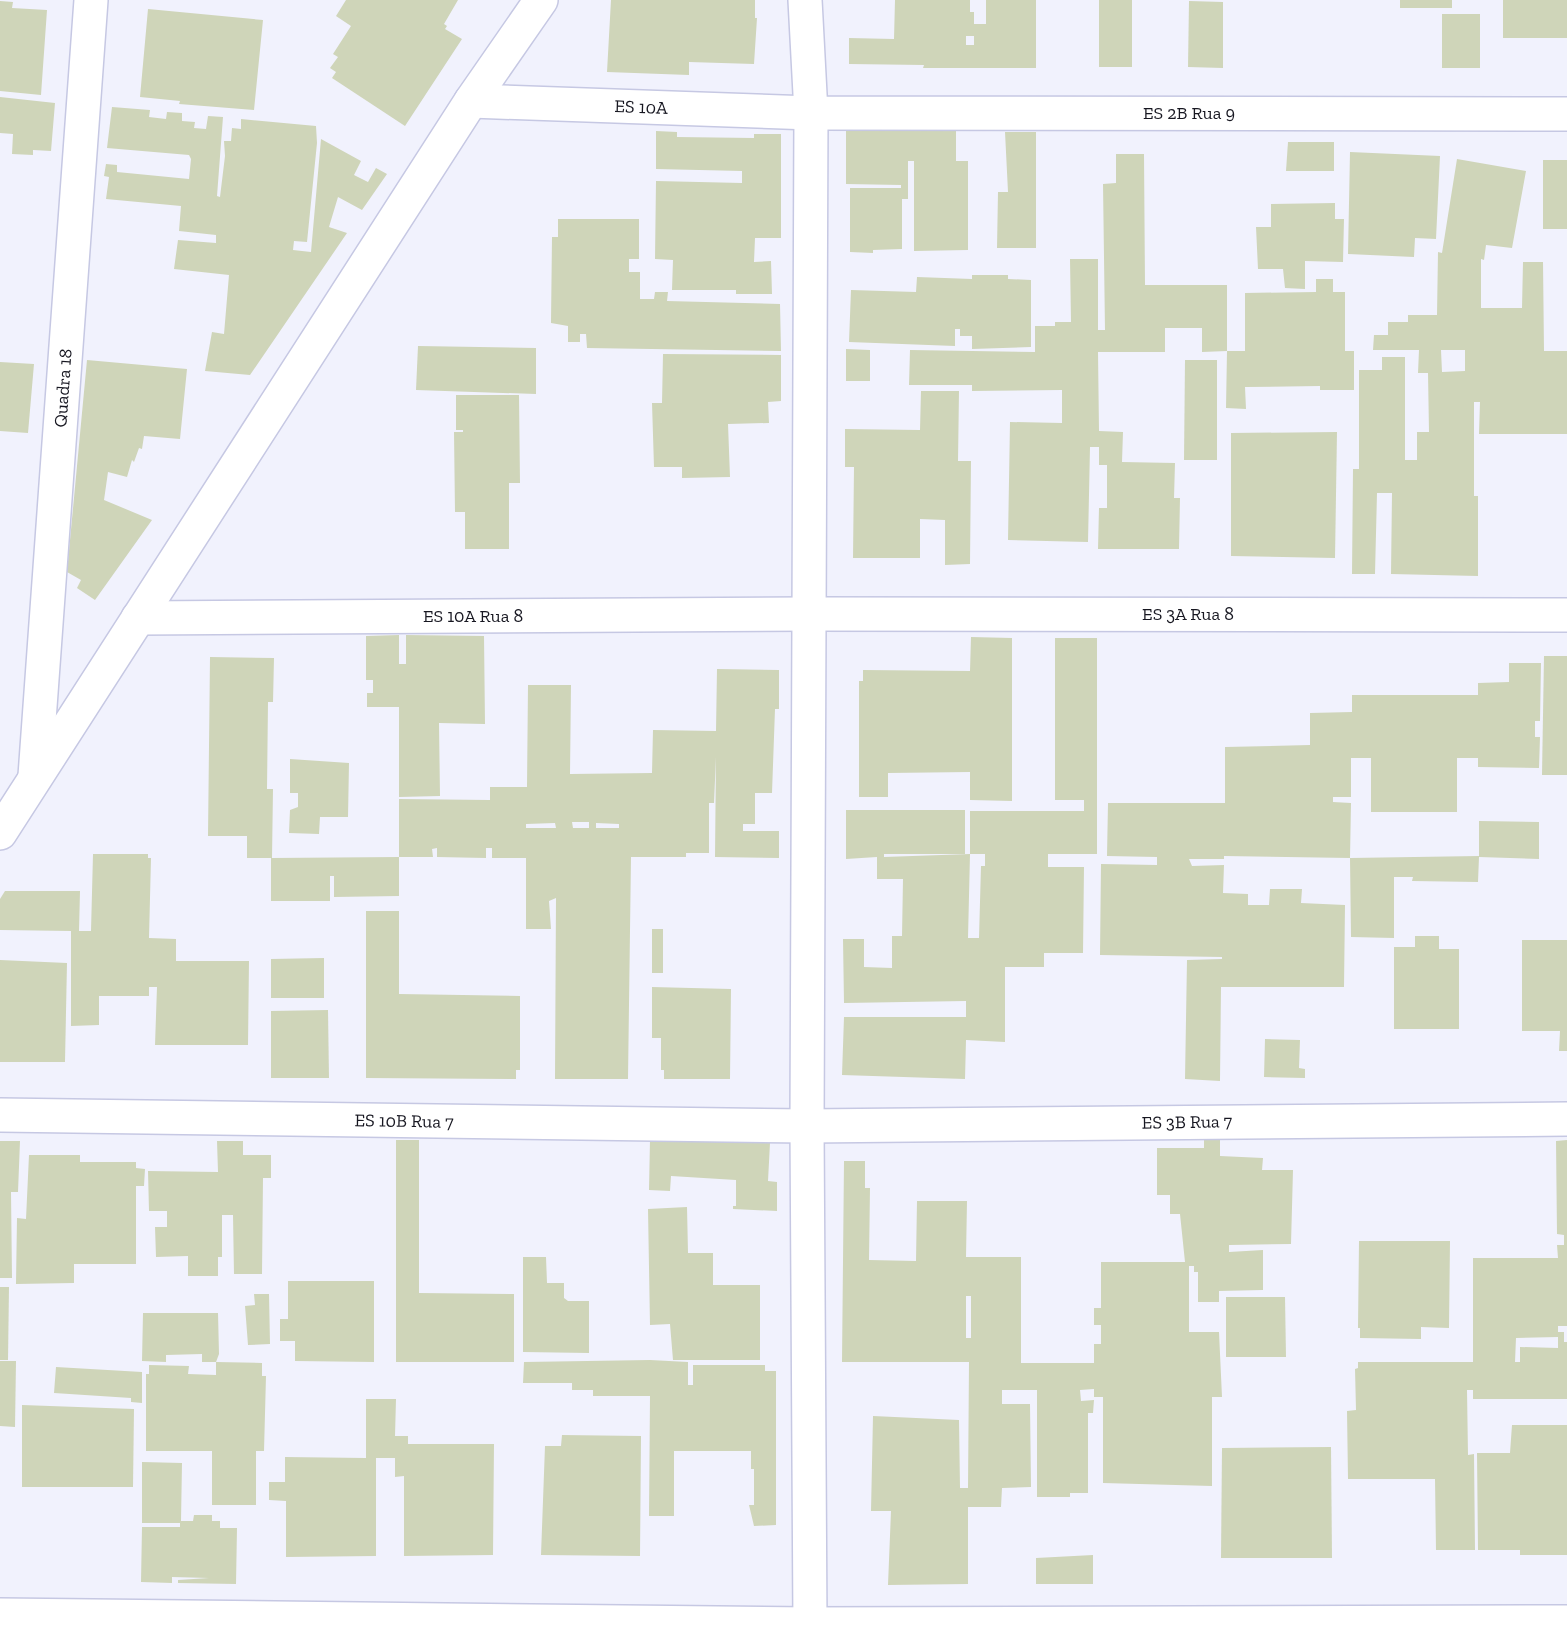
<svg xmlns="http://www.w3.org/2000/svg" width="1567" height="1626" font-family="'Zilla Slab',serif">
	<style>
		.building { fill: #cfd5b9; fill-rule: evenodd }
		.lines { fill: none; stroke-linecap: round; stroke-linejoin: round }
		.street-casing { stroke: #c6c8e3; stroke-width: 36 }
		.secondary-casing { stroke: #c6c8e3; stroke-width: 36 }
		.street { stroke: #fff; stroke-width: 33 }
		.secondary { stroke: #fff; stroke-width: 33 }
		.labels { text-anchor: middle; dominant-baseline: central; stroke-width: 4.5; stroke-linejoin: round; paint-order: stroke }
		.street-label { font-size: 18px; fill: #171721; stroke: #fff }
	</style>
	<rect width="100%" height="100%" fill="#f1f2fd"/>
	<g class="building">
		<path d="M346 0H458L444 24 447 26 445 29 462 39 405 126 332 78 336 72 330 68 338 57 333 54 351 26 336 16Z"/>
		<path d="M611 0H755V18H757L754 64 689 62V75L607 72Z"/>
		<path d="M895 0H970V12H974V24H986V0H1036V68H923L924 65 849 64V38L894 39ZM966 36H974V45H966Z"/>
		<rect x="1099" y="0" width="33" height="67"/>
		<rect x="1400" y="0" width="52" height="8"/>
		<rect x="1503" y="0" width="64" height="38"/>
		<path d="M0 1 13 2 12 8 47 10 41 95 0 91Z"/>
		<path d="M1189 1 1223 2V68L1188 67Z"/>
		<path d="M148 9 263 20 254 110 179 104 180 101 140 97Z"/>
		<rect x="1442" y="14" width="38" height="54"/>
		<path d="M0 97 55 103 51 151 33 150V155L12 154 13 134 0 133Z"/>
		<path d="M112 107 150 110 149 117 166 119 167 112 182 113V121L195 122 194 128 206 129 208 116 223 117 217 196 220 197 225 156 224 141H231L232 128 241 129V119L316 126 317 143 307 242 294 241 293 250 311 252 321 139 361 161 354 175 368 182 376 168 387 174 362 210 338 197 329 227 347 233 250 375 205 371 212 332 224 334 229 275 174 269 178 240 216 243V235L179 231 181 206 106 199 109 177 104 176 106 164 117 165V172L189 179 191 159 189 155 107 148Z"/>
		<path d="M956 130V161H968V250L914 251V161H908V199H902V249L873 250V253L850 252V188H901V185L846 184V131Z"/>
		<path d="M656 131 677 132V137L754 138V134H781V238H755L754 262 771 261 772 294H736V290H672L673 260 655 259 656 181 742 183V171L656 169Z"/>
		<path d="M1005 132H1036V248H997L998 192H1008Z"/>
		<path d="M1288 142H1334V171H1286Z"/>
		<path d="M1350 152 1440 156 1436 239 1415 238 1414 257 1348 254Z"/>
		<path d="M1116 154H1144L1145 285H1227V351H1245V293L1316 292V279H1333V292H1345V351H1354V390H1320V386L1245 387 1246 409 1226 408 1227 351 1202 352V328H1165V352H1098L1099 431 1123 432 1122 462 1175 463 1174 498H1180L1179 549H1098L1099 508H1107V465H1099V447H1090L1088 542 1008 540 1010 422 1062 423V390L972 391V385H909L910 350 1035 352V326H1055V322H1071L1070 259H1098V330H1105L1103 184 1116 183Z"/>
		<path d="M1457 159 1526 171 1512 248 1486 245 1484 260 1481 259V308H1522L1523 262H1543L1544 351H1567V434H1479L1480 402H1474V496H1478V576L1391 574 1392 493H1377L1375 574H1352L1353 469H1359V370H1382V357H1405V460H1417V432H1429L1428 373H1418L1419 350H1373L1374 335H1388V322H1408V315H1437L1438 252 1442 253ZM1441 350H1465V371L1442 372Z"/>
		<rect x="1543" y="160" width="24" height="69"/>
		<path d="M1335 203V219H1344L1343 262 1305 261V289L1285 288 1283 269H1258L1256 227H1271V204Z"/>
		<path d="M558 219H639V259H629V272H640V299H654L655 292H668L667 301 780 304 781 351 587 348 586 334H580V342H568V326L551 323 552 237H558Z"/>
		<path d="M972 275H1008V279L1031 280V347L972 349V336H960V329H955V346L849 342 851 290 916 292 917 277 972 279Z"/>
		<path d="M418 346 536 348V394L416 390Z"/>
		<path d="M846 349 870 350V381H846Z"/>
		<path d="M663 354 781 355V401L768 402 769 423 728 424 730 477 682 478V467H654L652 403H662Z"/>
		<path d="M87 360 187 369 180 439 144 436 142 449 139 448 134 462 132 460 127 477 108 472 104 500 152 520 95 600 77 588 81 580 67 572Z"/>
		<path d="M1185 360H1217V460H1184Z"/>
		<path d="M0 362 34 364 28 433 0 431Z"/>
		<path d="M921 391H959L958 461H971L970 564 945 565V520L920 519V558H853L854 467H845V429L920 430Z"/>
		<path d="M456 395H519L520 483H509V549H465V512H455L454 432H463V430H456Z"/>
		<path d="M1337 432 1335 558 1231 556V433Z"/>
		<path d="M399 635V664H406V635L484 636 485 724 439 723 440 796 399 797V707H367V693H373V680H366V636Z"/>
		<path d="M971 637 1012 638V801L970 800V772L888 773V797H859V681H863V670L970 671Z"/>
		<path d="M1055 638H1097V854H1048V867H1084L1083 953H1044V967H1005V1042L966 1040 965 1079 842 1075 844 1017H966V1001L844 1003 843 939H864V967L892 968V936H902L903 879H877V857L846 859V810H965V854H884V857L970 854V811H1084V800H1055ZM970 854H985V866H981L979 938H968Z"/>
		<path d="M1544 656H1567V775H1542Z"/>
		<path d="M210 657 274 658 273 702H268L267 789H273L272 858H247V836H208Z"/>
		<path d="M1509 663H1541L1540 721H1535V737H1540L1539 768 1478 767V758H1457V812H1371V758H1351V797H1333V802L1351 803 1350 858 1224 856V859H1189L1192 866 1224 865 1223 893 1248 894V905H1269L1270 889H1302L1301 903 1345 905 1344 987H1221L1220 1081 1185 1079 1187 960 1222 959V957L1100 955 1101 864 1157 865V857L1107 856 1108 803H1225V747L1310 745V713L1352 712V695H1478V683L1509 682Z"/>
		<path d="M717 669 779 670V709H775L772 793H755V824H743V831H779V858L715 857 716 757 714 803H709V853H686V857H631L628 1079H555L556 898 549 901 551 929H526V858H492V848H486V858L437 857V848L432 849 433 857H399V896L334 897V876H330V901H271V858L399 857V799L490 800V787H527L528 685H571L570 774 652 773 653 730 716 731ZM572 822H589V828H573ZM555 823 556 828H526V824ZM596 823 619 824V828H596Z"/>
		<path d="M290 759 349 763 348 817H320L319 834 289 833 290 810 298 807V793H290Z"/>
		<path d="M1479 821 1539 822V859L1479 857 1478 882 1412 881 1413 877H1394V938L1351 937 1350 858 1479 856Z"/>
		<path d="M93 854H148V858H151L149 938 176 939V961H249L248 1045H155L157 987H149V996H99V1025L71 1026V931L0 930V899L5 891H80L79 931H91Z"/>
		<path d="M366 911H399V994L520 996V1070H516V1079L366 1078Z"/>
		<rect x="652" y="929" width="11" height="44"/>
		<path d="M1415 936H1439V949H1459V1029H1394V947H1415Z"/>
		<path d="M1522 940H1567V1051H1559L1560 1031H1522Z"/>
		<path d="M324 958V998H271V959Z"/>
		<path d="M0 960 67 963 65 1062H0Z"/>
		<path d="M652 987 731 989 730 1079H664V1070H661V1038H652Z"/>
		<path d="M328 1010 329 1078H271V1011Z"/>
		<path d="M1265 1039 1300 1040 1299 1068 1305 1069V1078L1264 1077Z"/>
		<path d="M1220 1138V1156L1263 1158 1262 1170H1293L1291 1244 1229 1245V1252L1263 1250V1290L1219 1291V1302H1198V1272H1194V1266H1189V1332H1219L1222 1397H1212V1486L1103 1483V1397H1094V1389L1080 1390 1081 1401 1094 1400 1093 1413H1088V1493H1070V1497H1037V1390H1002V1404H1030L1031 1487 1002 1488 1001 1507H968V1584L888 1585 891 1511H871L873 1416 959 1420 960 1488H968L969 1362H842L844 1161H865V1188H870L869 1260 916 1261 917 1201H967L966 1257H1021V1363H1094V1344H1101V1325H1094V1308H1101V1262H1185L1180 1214H1170V1195H1157V1148H1204V1139ZM966 1296H971V1338H966Z"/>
		<path d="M396 1140H419V1293L514 1294V1362H396Z"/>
		<path d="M650 1140 770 1143 768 1181 777 1182V1211L733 1209V1206H736V1180L671 1176 670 1191 649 1190Z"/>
		<path d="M1567 1140V1326H1558V1332H1564V1342H1567V1399H1473V1390H1467L1468 1455 1474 1454 1475 1550H1436L1435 1479H1348L1347 1411 1356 1410 1355 1369 1358 1368V1362H1473V1258H1558L1557 1245H1564V1235L1557 1234 1556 1141ZM1558 1337V1348L1520 1347V1362H1515L1516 1338Z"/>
		<path d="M0 1141H20L18 1192H11L12 1278H0Z"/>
		<path d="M217 1141H243V1155H271V1178H263L262 1274H234L233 1215H222V1257H218V1276H188V1256L156 1257 155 1227H167V1211H149L148 1171 218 1172Z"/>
		<path d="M29 1155H80V1162H136V1168L145 1169 144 1186H136V1264H74V1283L16 1284 17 1218 26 1219Z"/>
		<path d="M687 1207 688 1253H713V1285H760V1360H673L670 1324 650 1325 648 1209Z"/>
		<path d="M1359 1241H1450L1449 1328 1421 1327V1339L1360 1338V1328H1358Z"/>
		<path d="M523 1257H546L547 1283H564V1298L568 1301H589V1353L523 1352Z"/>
		<path d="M288 1281H374V1362L295 1361V1341H280V1319H288Z"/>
		<path d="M0 1287H9L8 1360H0Z"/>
		<path d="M254 1294H269L270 1344 248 1345 245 1306 255 1305Z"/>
		<path d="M1226 1297H1285L1286 1357H1226Z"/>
		<path d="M143 1313H218L219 1354 216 1362H202V1354L166 1355V1362L142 1361Z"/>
		<path d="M650 1360 688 1362V1385H693V1365H765V1371H776V1525L754 1526 749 1505H754V1469H751V1451H674V1516H649L650 1396H593V1390H572V1383H523L524 1362Z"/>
		<path d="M0 1361H16L15 1427 0 1426Z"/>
		<path d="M216 1362 262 1363V1376H266L264 1451H256V1505H212V1451H146V1374H149V1365L189 1366 188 1374 216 1375Z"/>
		<path d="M56 1367 142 1372V1403L131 1402V1398L54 1393Z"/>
		<path d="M366 1399H396L395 1436H408V1444H494L493 1555 404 1556V1476L395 1477V1458H376V1556L286 1557V1501L269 1500V1482H285V1457L366 1458Z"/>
		<path d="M22 1405 134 1409 133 1487H22Z"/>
		<path d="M1512 1425H1567V1555H1520V1550H1478L1477 1453H1510Z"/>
		<path d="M562 1435 641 1436 640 1556 541 1555 545 1446H561Z"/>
		<path d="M1331 1447 1332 1558H1221L1222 1448Z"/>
		<path d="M142 1462 182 1463 181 1521H193L194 1515H212V1521H220V1528H237L236 1584 178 1583V1580L209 1578 172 1577V1583L141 1582 142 1527H180V1523H142Z"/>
		<path d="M1093 1555V1584H1036V1558Z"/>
	</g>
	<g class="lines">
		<g class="street-casing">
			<g id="street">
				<path d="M471 101 811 113 1567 114"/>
				<path d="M138 618 808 614 1567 615"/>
				<path d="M35 776 91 0"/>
				<path d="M0 1115 807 1126 1567 1119"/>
				<path d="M0 1615 810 1624 1567 1622"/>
			</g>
		</g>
		<g class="secondary-casing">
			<g id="secondary">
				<path d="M805 0 811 113 807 1126 810 1626"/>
				<path d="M0 833 471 101 541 0"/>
			</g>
		</g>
		<use href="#street" class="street"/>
		<use href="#secondary" class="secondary"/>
	</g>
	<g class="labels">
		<g class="street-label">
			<text transform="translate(641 107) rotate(2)">ES 10A</text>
			<text x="1189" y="113">ES 2B Rua 9</text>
			<text transform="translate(63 388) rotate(-86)">Quadra 18</text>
			<text x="1188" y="614">ES 3A Rua 8</text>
			<text x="473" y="616">ES 10A Rua 8</text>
			<text transform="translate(404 1121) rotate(1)">ES 10B Rua 7</text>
			<text transform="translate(1187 1122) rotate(-1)">ES 3B Rua 7</text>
		</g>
	</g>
</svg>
